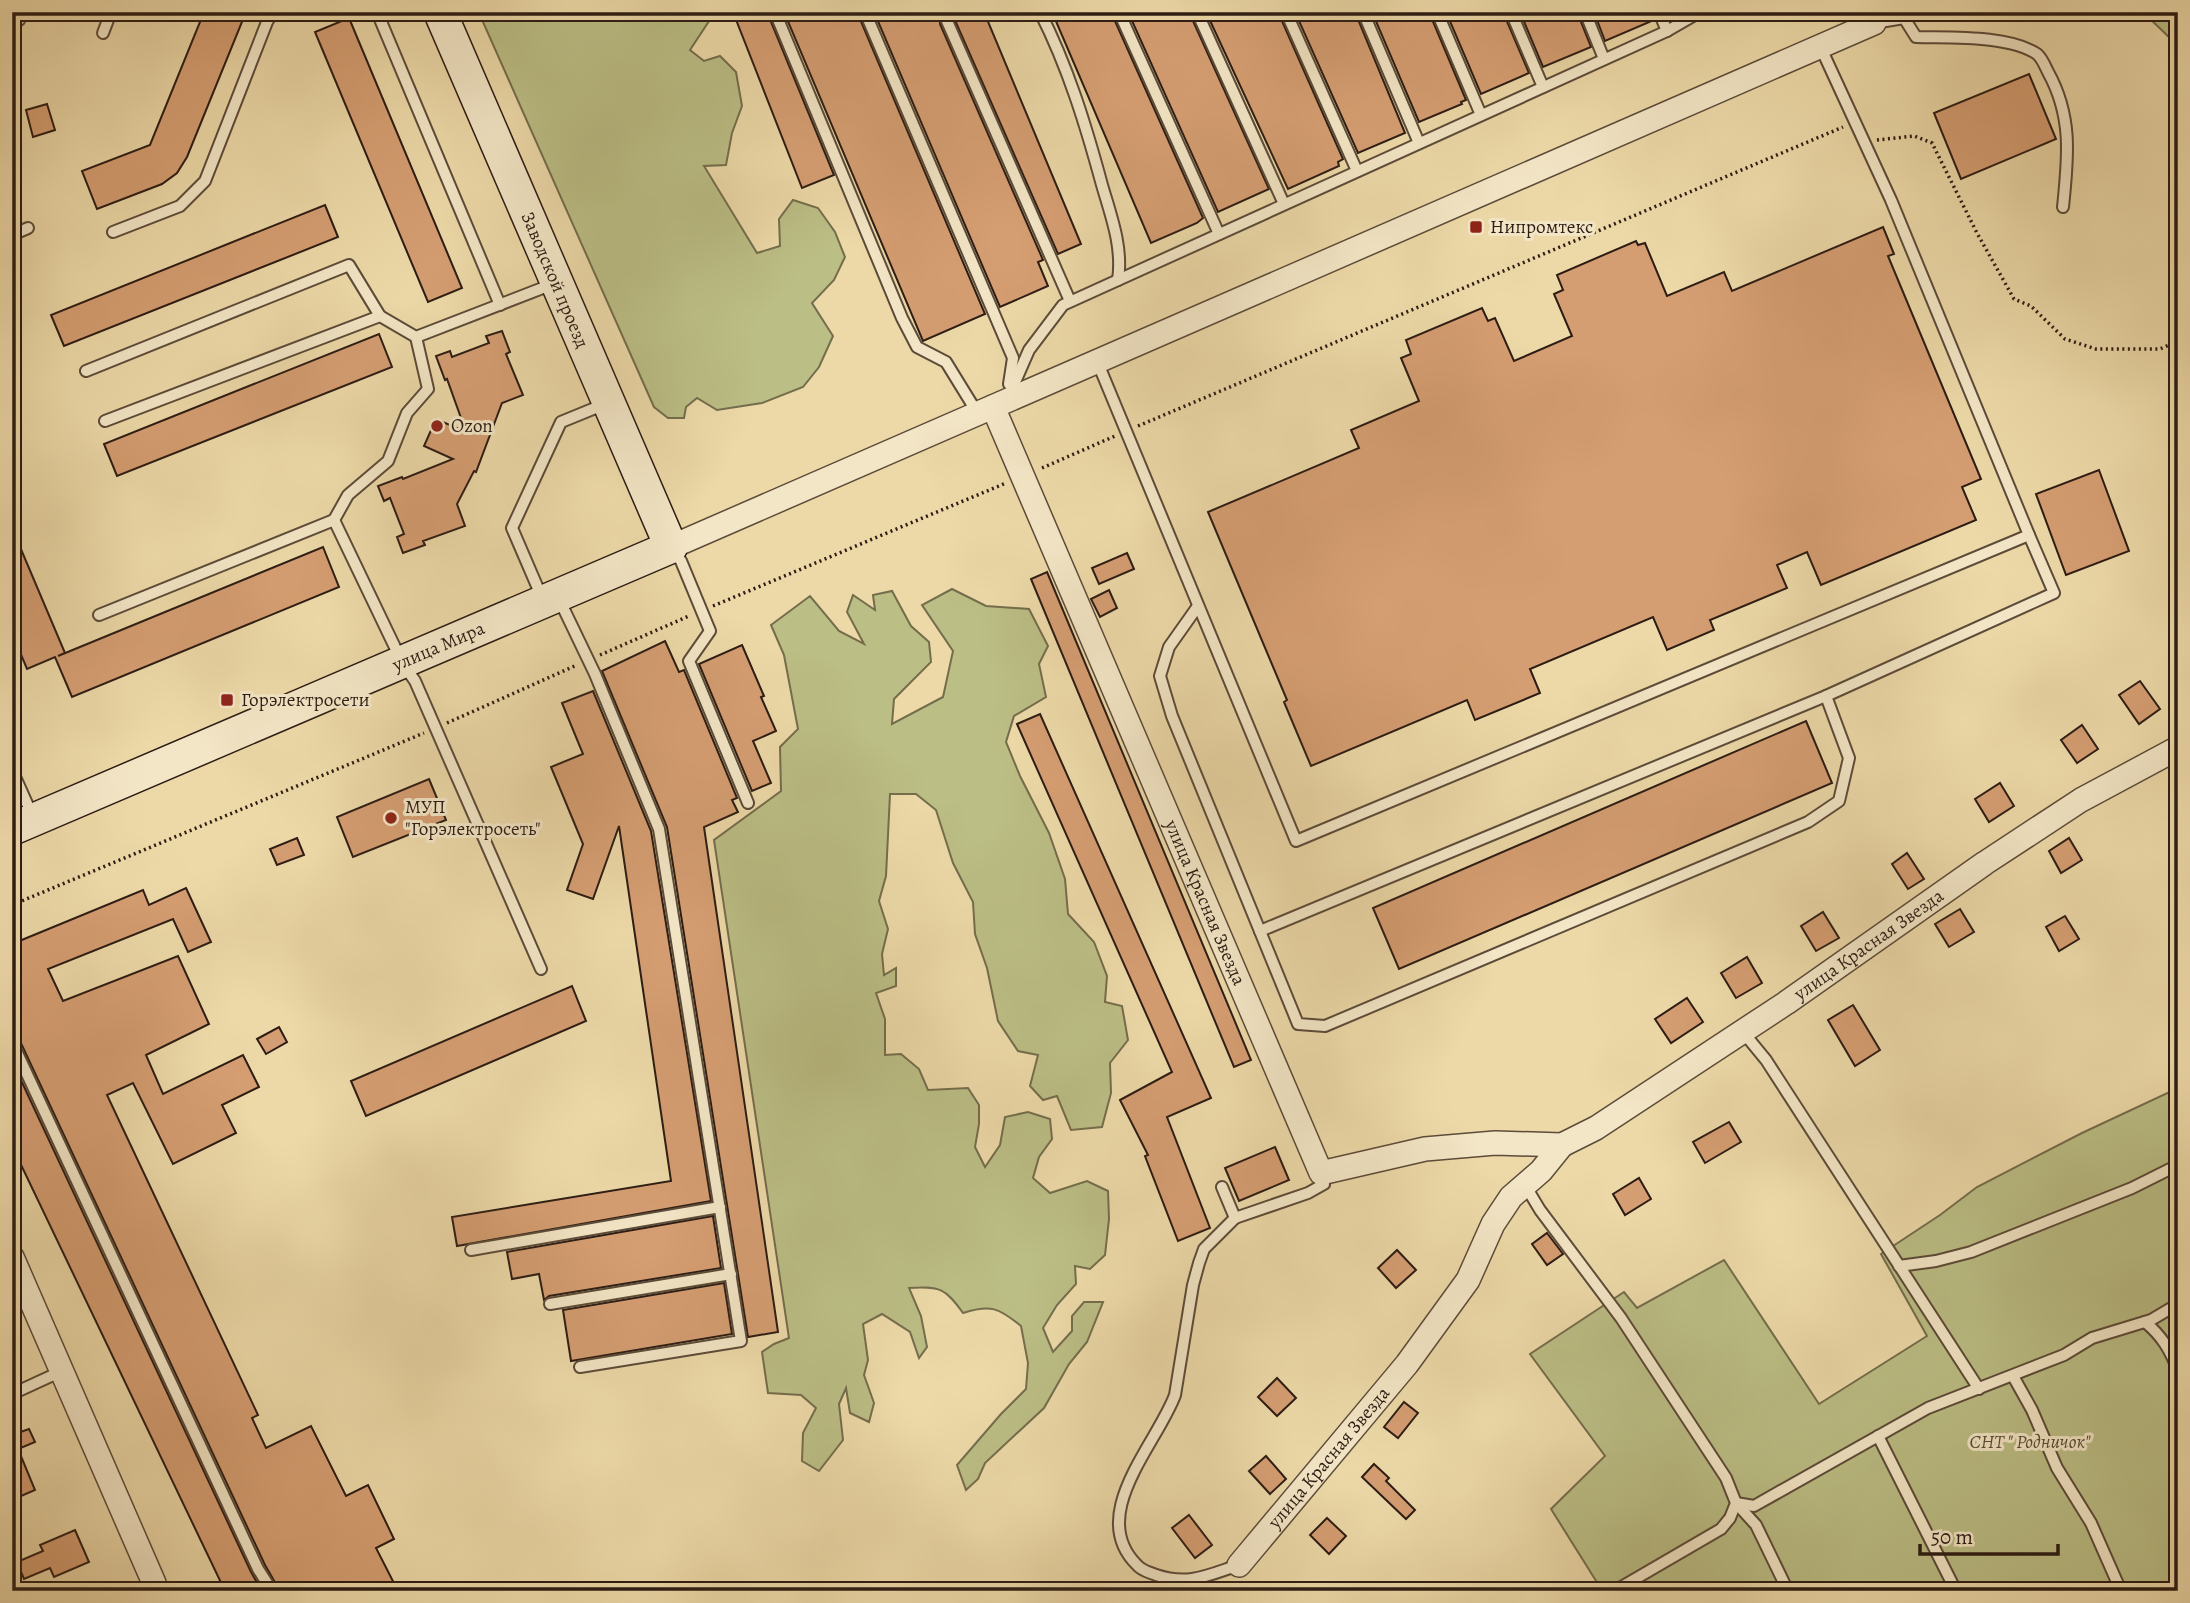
<svg xmlns="http://www.w3.org/2000/svg" width="2190" height="1603" font-family="Alegreya,serif">
	<style>
		.green { fill: #bbbe85; stroke: #746d4c; stroke-width: 2 }
		.building { fill: #d59e72; stroke: #2c1c14; stroke-width: 2 }
		.lines { fill: none; stroke-linecap: round; stroke-linejoin: round }
		.lane-casing { stroke: #5c4b39; stroke-width: 14 }
		.street-casing { stroke: #5c4b39; stroke-width: 26 }
		.secondary-casing { stroke: #2c1c14; stroke-width: 35 }
		.path { stroke: #2c1c14; stroke-width: 3.5; stroke-dasharray: 2 3.5; stroke-linecap: butt }
		.lane { stroke: #f3e6c6; stroke-width: 10 }
		.street { stroke: #f3e6c6; stroke-width: 23 }
		.secondary { stroke: #f3e6c6; stroke-width: 32 }
		.poi-dot { fill: #8f2418; stroke: #f3e6c6; stroke-width: 2.5 }
		.labels { text-anchor: middle; dominant-baseline: central; stroke-width: 6; stroke-linejoin: round; paint-order: stroke }
		.poi-label { font-size: 19px; fill: #2c1c14; stroke: #f3e6c6; text-anchor: start }
		.street-label { font-size: 19px; fill: #2c1c14; stroke: #f3e6c6 }
		.park-label { font-size: 19px; font-style: italic; fill: #574d36; stroke: #f3e6c6 }
	</style>
	<rect width="100%" height="100%" fill="#edd9a8"/>
	<filter id="stains"><feTurbulence type="fractalNoise" baseFrequency=".00286" numOctaves="4"/><feColorMatrix values="0 0 0 0 .2 0 0 0 0 .09 0 0 0 0 .02 0 0 0 .5 -.17"/></filter>
	<radialGradient id="worn" r=".72"><stop offset=".6" stop-color="#630" stop-opacity="0"/><stop offset="1" stop-color="#630" stop-opacity=".3"/></radialGradient>
	<g class="green">
		<path d="M709 12 711 18 690 50 704 61 720 56 736 72 742 106 732 133 726 165 704 166 757 253 780 246 779 219 793 200 818 208 835 232 845 257 834 280 812 303 833 336 819 367 803 387 762 403 717 410 697 398 686 407 684 418H668L654 407 479 13Z"/>
		<path d="M2143 12H2178V46Z"/>
		<path d="M952 589 986 606 1029 609 1048 646 1039 664 1046 697 1014 716 1006 742 1020 776 1049 833 1065 879 1068 914 1094 942 1107 976 1105 1002 1122 1006 1128 1040 1110 1063 1111 1093 1102 1127 1071 1130 1057 1096 1043 1100 1030 1086 1038 1055 1018 1051 998 1021 987 968 975 934 973 902 953 863 936 810 916 794H890L886 876 879 901 888 929 882 954 884 975 896 968V986L876 993 885 1019V1055L901 1054 919 1069 928 1090 968 1088 979 1105V1124L975 1147 985 1167 1000 1145 1005 1117 1028 1112 1050 1119 1052 1139 1039 1157 1033 1178 1050 1193 1087 1181 1108 1191 1109 1219 1105 1255 1090 1269 1075 1266 1076 1284 1057 1305 1043 1328 1053 1352 1072 1331V1316L1084 1302H1103L1087 1342 1069 1364 1044 1408 985 1463 978 1479 966 1490 957 1465 1001 1414 1026 1389 1028 1363 1021 1326C999 1308 991 1304 963 1313 945 1288 940 1286 909 1288L921 1316 927 1347 919 1358 910 1332 882 1314 863 1324 868 1360 864 1375 874 1403 869 1422 850 1413 846 1388 839 1404 843 1440 819 1471 802 1461 803 1433 816 1408 801 1395 768 1393 762 1352 774 1344 789 1338 714 840 781 791 780 747 798 729 784 655 771 625 810 596 839 631 864 644 847 612 853 595 875 610 873 595 892 591 911 626 929 642 931 662 894 699 892 724 943 697 953 651 922 605Z"/>
		<path d="M2178 1088V1591H1589L1598 1584 1551 1509 1605 1456 1530 1354 1624 1292 1637 1308 1724 1260 1819 1404 1927 1336 1881 1254 1940 1215 1977 1187 2082 1133Z"/>
	</g>
	<g class="building">
		<path d="M204 12H246L187 157 177 173 162 184 97 209 82 171 150 145Z"/>
		<path d="M733 12H767L834 175 802 188Z"/>
		<path d="M784 12H857L985 314 923 341Z"/>
		<path d="M874 12H905L909 21 928 12H984L1081 244 1058 254 954 18 951 14H944L940 17V24L1043 260 1038 262 1048 286 1000 307Z"/>
		<path d="M1052 12H1111L1203 218 1197 223 1151 243Z"/>
		<path d="M1128 12H1189L1269 189 1218 212Z"/>
		<path d="M1206 12H1278L1343 159 1338 162 1339 166 1288 189Z"/>
		<path d="M1295 12H1355L1405 133 1358 153Z"/>
		<path d="M1372 12H1429L1466 100 1461 102 1462 104 1419 122Z"/>
		<path d="M1446 12H1503L1529 73 1481 94Z"/>
		<path d="M1520 12H1577L1591 47 1543 67Z"/>
		<path d="M1594 12H1651L1654 20 1605 41Z"/>
		<path d="M349 18 462 288 428 302 315 32Z"/>
		<path d="M2029 74 2056 139 1961 179 1934 113Z"/>
		<path d="M47 104 55 130 33 137 26 110Z"/>
		<path d="M325 205 338 237 64 346 51 315Z"/>
		<path d="M1883 227 1894 254 1888 256 1981 479 1962 487 1976 520 1821 585 1807 552 1777 565 1787 588 1710 620 1714 630 1667 650 1653 617 1530 669 1540 693 1475 720 1467 700 1311 766 1284 702 1287 700 1208 512 1359 448 1351 430 1419 401 1401 358 1411 354 1406 340 1482 308 1488 321 1495 318 1514 361 1572 336 1554 294 1563 290 1557 275 1636 241 1638 245 1645 243 1667 296 1724 272 1732 291Z"/>
		<path d="M502 331 510 352 506 354 523 395 502 403 476 472 474 471 457 504 465 526 423 541 425 545 403 553 397 537 404 534 390 498 384 501 378 486 402 477 403 479 453 459 424 446 436 419 466 432 447 379 445 380 436 356 450 351 452 357 489 343 486 336Z"/>
		<path d="M379 334 392 367 117 476 104 444Z"/>
		<path d="M2099 470 2129 551 2066 575 2036 494Z"/>
		<path d="M12 528 65 653 58 656 323 547 339 587 72 697 55 657 27 669 12 633Z"/>
		<path d="M1127 553 1134 569 1099 584 1092 568Z"/>
		<path d="M1047 572 1251 1060 1234 1067 1031 579Z"/>
		<path d="M1109 590 1117 608 1100 617 1091 599Z"/>
		<path d="M665 641 679 672 684 670 737 798 732 800 738 812 704 827 778 1332 748 1337 667 827 602 671Z"/>
		<path d="M742 645 764 696 761 697 776 731 753 741 771 783 752 791 699 664Z"/>
		<path d="M2140 681 2160 709 2139 724 2119 695Z"/>
		<path d="M593 691 651 831 711 1201 457 1246 452 1217 671 1181 619 826 593 899 567 890 583 844 551 767 583 754 562 703Z"/>
		<path d="M1040 714 1211 1098 1167 1117 1210 1228 1178 1241 1145 1156 1148 1155 1120 1100 1172 1072 1017 724Z"/>
		<path d="M1806 721 1832 783 1399 969 1373 908Z"/>
		<path d="M2082 725 2098 749 2077 763 2061 740Z"/>
		<path d="M429 779 446 820 353 857 337 817Z"/>
		<path d="M2000 783 2014 806 1989 822 1975 799Z"/>
		<path d="M297 838 304 855 277 865 270 849Z"/>
		<path d="M2069 838 2082 860 2061 873 2049 851Z"/>
		<path d="M1907 853 1924 879 1908 889 1892 864Z"/>
		<path d="M186 888 211 942 188 952 173 919 48 969 63 1001 178 956 209 1024 146 1055 163 1094 243 1055 259 1087 222 1105 236 1133 173 1164 133 1083 107 1095 258 1415 252 1418 266 1448 311 1426 346 1496 368 1485 394 1539 376 1548 398 1591H280L265 1565 19 1039 12 1034V944L143 890 149 905Z"/>
		<path d="M1960 909 1974 932 1949 947 1935 924Z"/>
		<path d="M1823 912 1839 938 1816 951 1801 926Z"/>
		<path d="M2065 916 2079 939 2059 951 2046 927Z"/>
		<path d="M1747 957 1762 983 1736 998 1721 973Z"/>
		<path d="M572 986 586 1021 366 1116 351 1081Z"/>
		<path d="M1687 998 1703 1022 1671 1043 1655 1019Z"/>
		<path d="M1853 1005 1880 1050 1855 1066 1828 1020Z"/>
		<path d="M279 1027 287 1042 266 1054 257 1039Z"/>
		<path d="M12 1061 251 1572 262 1591H225L12 1146Z"/>
		<path d="M1729 1122 1741 1142 1705 1163 1693 1142Z"/>
		<path d="M1275 1147 1289 1180 1239 1201 1225 1168Z"/>
		<path d="M1639 1178 1651 1199 1625 1215 1613 1194Z"/>
		<path d="M713 1216 721 1268 549 1296 544 1300 539 1274 512 1279 507 1252Z"/>
		<path d="M1547 1233 1563 1254 1547 1265 1532 1244Z"/>
		<path d="M1397 1250 1416 1270 1396 1288 1378 1268Z"/>
		<path d="M724 1283 732 1334 571 1361 563 1310Z"/>
		<path d="M1277 1378 1296 1398 1277 1416 1258 1397Z"/>
		<path d="M1404 1402 1418 1413 1398 1438 1384 1427Z"/>
		<path d="M29 1429 35 1442 18 1449 35 1490 12 1500V1435Z"/>
		<path d="M1266 1456 1286 1479 1270 1494 1249 1471Z"/>
		<path d="M1374 1464 1389 1478 1386 1481 1415 1510 1406 1519 1362 1477Z"/>
		<path d="M1189 1515 1212 1545 1195 1558 1172 1528Z"/>
		<path d="M1327 1518 1346 1536 1329 1554 1310 1535Z"/>
		<path d="M75 1530 89 1562 54 1577 50 1568 24 1579 17 1562 43 1551 40 1545Z"/>
	</g>
	<g class="lines">
		<g class="lane-casing">
			<g id="lane">
				<path d="M377 12 500 305"/>
				<path d="M775 12 902 318 917 347 946 362 978 414"/>
				<path d="M865 12 1013 358 1009 384"/>
				<path d="M1040 12C1068 67 1086 126 1102 185 1111 216 1123 247 1118 280"/>
				<path d="M1119 12 1219 234"/>
				<path d="M1197 12 1284 204"/>
				<path d="M1286 12 1357 171"/>
				<path d="M1363 12 1419 143"/>
				<path d="M1437 12 1481 115"/>
				<path d="M1511 12 1543 87"/>
				<path d="M1585 12 1604 59"/>
				<path d="M1659 12 1667 31"/>
				<path d="M1904 18 1916 37C1950 38 2009 35 2037 54 2042 58 2045 66 2048 72 2073 117 2068 158 2063 207"/>
				<path d="M947 21 1070 301"/>
				<path d="M12 23 19 20 18 12"/>
				<path d="M1874 23 1904 18 1910 12"/>
				<path d="M103 33 111 12"/>
				<path d="M113 232 180 206 205 181 267 22 273 12"/>
				<path d="M12 235 28 228"/>
				<path d="M1097 361 1296 841 2029 535 1891 200 1820 46"/>
				<path d="M86 371 349 265 380 316 416 337 553 284"/>
				<path d="M1008 398 1029 350 1063 305 1667 31 1700 12"/>
				<path d="M105 421 380 316"/>
				<path d="M334 520 348 495 388 461 407 413 428 389 416 337"/>
				<path d="M673 550 681 561 710 631 689 661 748 803"/>
				<path d="M559 599 595 674 659 829 741 1341 580 1367"/>
				<path d="M543 600 512 528 561 422 605 404"/>
				<path d="M1198 606 1169 647 1160 676 1172 716 1298 1024 1325 1026 1808 822 1839 801 1849 758 1826 696 2054 593 2029 535"/>
				<path d="M99 615 334 520 403 664 415 681 541 969"/>
				<path d="M12 770 33 817"/>
				<path d="M1260 931 1826 696"/>
				<path d="M1743 1032 1766 1060 1979 1389"/>
				<path d="M12 1042 258 1569 272 1591"/>
				<path d="M1525 1185 1540 1210 1621 1318 1726 1478 1736 1503 1730 1518 1721 1529 1623 1586 1612 1591"/>
				<path d="M1222 1187 1235 1218 1308 1193 1324 1184 1321 1173"/>
				<path d="M1235 1218 1204 1249 1199 1263 1193 1285 1175 1395C1157 1444 1086 1515 1137 1565 1142 1571 1149 1572 1156 1575 1189 1586 1208 1575 1239 1565"/>
				<path d="M471 1250 720 1207"/>
				<path d="M1899 1266 1936 1261 1971 1252 2132 1188 2178 1165"/>
				<path d="M550 1304 731 1274"/>
				<path d="M2145 1322C2162 1336 2170 1350 2178 1370"/>
				<path d="M2013 1376 2032 1410 2057 1468 2091 1523 2121 1591"/>
				<path d="M12 1394 62 1371"/>
				<path d="M1878 1436 1956 1591"/>
				<path d="M1736 1503 1754 1506 1928 1408 2064 1355 2092 1338 2151 1320 2178 1304"/>
				<path d="M1736 1503 1756 1525 1788 1591"/>
			</g>
		</g>
		<g class="street-casing">
			<g id="street">
				<path id="s1" d="M993 407 1321 1173 1425 1149 1495 1143 1562 1145 1596 1128 1786 1003 1985 863 2081 800 2178 748"/>
				<path d="M671 547 1874 23"/>
				<path d="M12 1257 154 1583"/>
				<path id="s2" d="M1239 1565 1407 1364 1468 1280 1493 1224 1511 1197 1541 1171 1562 1145"/>
			</g>
		</g>
		<g class="secondary-casing">
			<g id="secondary">
				<path id="s3" d="M12 829 671 547 440 12"/>
			</g>
		</g>
		<g class="path">
			<path d="M1877 140 1914 136 1932 143 1977 233 2014 299 2031 306 2065 339 2096 349H2160L2178 341"/>
			<path d="M1138 426 1843 127"/>
			<path d="M1042 468 1115 436"/>
			<path d="M713 606 1006 483"/>
			<path d="M600 655 689 616"/>
			<path d="M447 723 577 665"/>
			<path d="M12 905 424 733"/>
		</g>
		<use href="#lane" class="lane"/>
		<use href="#street" class="street"/>
		<use href="#secondary" class="secondary"/>
	</g>
	<g class="poi-dot">
		<rect x="1469" y="220" width="14" height="14" rx="3.5"/>
		<circle cx="437" cy="426" r="7"/>
		<rect x="220" y="693" width="14" height="14" rx="3.5"/>
		<circle cx="391" cy="818" r="7"/>
	</g>
	<g class="labels">
		<g class="poi-label">
			<text x="1490" y="227">Нипромтекс</text>
			<text x="451" y="426">Ozon</text>
			<text x="241" y="700">Горэлектросети</text>
			<text x="405" y="807">МУП<tspan x="405" dy="22">"Горэлектросеть"</tspan></text>
		</g>
		<g class="street-label">
			<text transform="translate(555 280) rotate(67)">Заводской проезд</text>
			<text stroke="none"><textPath href="#s3" startOffset="464">улица Мира</textPath></text>
			<text stroke="none"><textPath href="#s1" startOffset="539">улица Красная Звезда</textPath></text>
			<text stroke="none"><textPath href="#s1" startOffset="1444">улица Красная Звезда</textPath></text>
			<text stroke="none"><textPath href="#s2" startOffset="140">улица Красная Звезда</textPath></text>
		</g>
		<g class="park-label">
			<text x="2030" y="1442">СНТ " Родничок"</text>
		</g>
	</g>
	<rect width="2190" height="1603" fill="none" stroke="#edd9a8" stroke-width="42"/>
	<rect x="14" y="14" width="2162" height="1575" fill="none" stroke="#2c1c14" stroke-width="3.5"/>
	<rect x="21" y="21" width="2148" height="1561" fill="none" stroke="#2c1c14" stroke-width="2"/>
	<path d="M1920 1544v10h138v-10" fill="none" stroke="#2c1c14" stroke-width="3.5"/>
	<text x="1931" y="1544" font-size="21" fill="#2c1c14" stroke="#f3e6c6" stroke-width="5" paint-order="stroke">50 m</text>
	<rect width="100%" height="100%" filter="url(#stains)"/>
	<rect width="100%" height="100%" fill="url(#worn)"/>
</svg>
